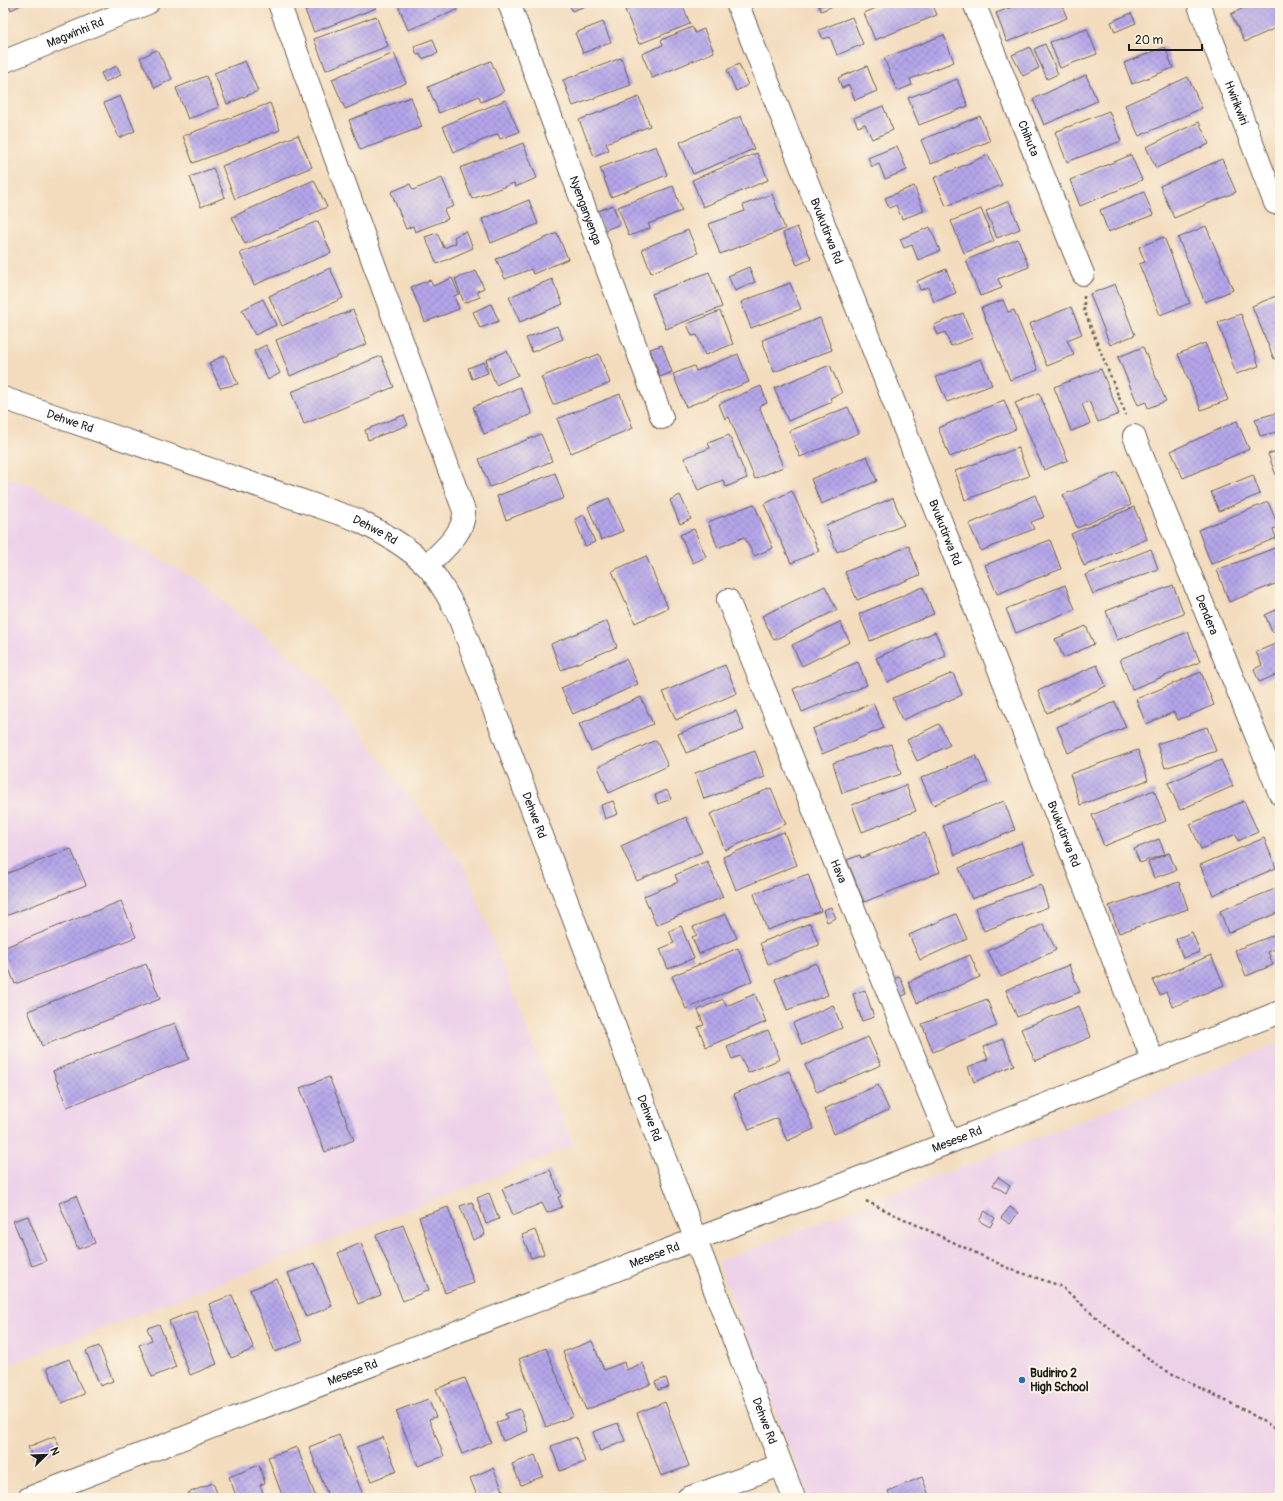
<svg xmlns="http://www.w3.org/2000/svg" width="1283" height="1501" font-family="Pangolin,sans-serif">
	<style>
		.built { fill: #edd1e9 }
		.building { fill: url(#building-cross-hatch) }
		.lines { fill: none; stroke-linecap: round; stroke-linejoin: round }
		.minor-casing { stroke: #675f54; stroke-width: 24 }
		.path { stroke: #675f54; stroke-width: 2.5; stroke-dasharray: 3 3; stroke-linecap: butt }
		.minor { stroke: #fff; stroke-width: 22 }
		.poi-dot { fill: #1f6fb2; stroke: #fcf5e5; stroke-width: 1.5 }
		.labels { text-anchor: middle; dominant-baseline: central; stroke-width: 4; stroke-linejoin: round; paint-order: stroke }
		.street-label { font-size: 12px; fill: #1c1c1c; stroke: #fcf5e5 }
		.poi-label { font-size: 12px; font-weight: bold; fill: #1c1c1c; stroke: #fcf5e5; text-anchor: start }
	</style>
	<defs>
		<pattern id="building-cross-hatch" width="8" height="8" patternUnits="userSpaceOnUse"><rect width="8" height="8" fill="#b4a5e9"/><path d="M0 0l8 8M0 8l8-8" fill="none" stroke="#9a8dc7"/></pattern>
	</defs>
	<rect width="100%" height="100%" fill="#fcf5e5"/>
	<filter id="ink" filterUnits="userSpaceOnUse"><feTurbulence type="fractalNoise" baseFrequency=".025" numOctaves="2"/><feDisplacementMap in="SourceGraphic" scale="8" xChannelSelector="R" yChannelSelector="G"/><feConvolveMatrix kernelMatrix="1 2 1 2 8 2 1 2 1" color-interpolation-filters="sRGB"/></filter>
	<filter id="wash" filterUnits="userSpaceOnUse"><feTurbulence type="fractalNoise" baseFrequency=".012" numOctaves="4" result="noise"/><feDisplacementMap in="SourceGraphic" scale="16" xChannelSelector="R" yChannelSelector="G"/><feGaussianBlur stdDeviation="0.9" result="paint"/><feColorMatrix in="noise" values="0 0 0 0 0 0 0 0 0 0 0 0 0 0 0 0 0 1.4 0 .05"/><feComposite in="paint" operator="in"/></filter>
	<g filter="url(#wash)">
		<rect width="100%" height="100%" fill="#f3dcbd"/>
		<g class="built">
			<path d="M3 477 30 485 202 583 317 679 464 866 573 1146 3 1367Z"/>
			<path d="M1280 1043V1498H809L718 1262Z"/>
		</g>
		<g id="blocks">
			<g class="building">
				<path d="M7 3H25L11 10Z"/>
				<path d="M302 3H374L376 8 314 32Z"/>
				<path d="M402 3H454L457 10 408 30 398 5Z"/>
				<path d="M569 3H594L572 11Z"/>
				<path d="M643 3H667L669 7 682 3 690 24 639 44 625 10Z"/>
				<path d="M818 3H840L821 11Z"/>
				<path d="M888 3H932L937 15 875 40 864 13Z"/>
				<path d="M1023 3H1061L1067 18 1007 42 996 13Z"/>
				<path d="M1254 3H1280V26L1245 42 1231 14Z"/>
				<path d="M1131 13 1136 23 1115 32 1111 22Z"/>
				<path d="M376 16 388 46 326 70 314 39Z"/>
				<path d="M852 17 863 44 837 55 830 37 823 39 819 30Z"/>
				<path d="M603 22 611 42 583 53 575 33Z"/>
				<path d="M692 27 695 33 704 29 714 52 652 78 642 54 663 45 661 40Z"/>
				<path d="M1087 29 1097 54 1060 68 1050 42Z"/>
				<path d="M944 35 954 62 910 79 912 85 897 91 884 58Z"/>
				<path d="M433 39 438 53 422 59 420 54 417 55 414 46Z"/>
				<path d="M1045 44 1058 74 1047 79 1034 49Z"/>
				<path d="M1030 47 1039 68 1023 76 1012 55Z"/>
				<path d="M1165 47 1173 68 1132 84 1124 63Z"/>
				<path d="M157 50 172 79 155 88 140 58Z"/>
				<path d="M394 53 406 83 345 109 332 79Z"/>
				<path d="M621 58 631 85 573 106 563 80Z"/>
				<path d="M245 61 258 91 227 104 214 73Z"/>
				<path d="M491 61 504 92 481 102 479 96 439 113 428 87Z"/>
				<path d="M739 64 748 85 736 91 727 70Z"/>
				<path d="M117 66 121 75 105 82 101 73Z"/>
				<path d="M867 66 877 91 855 100 849 85 842 88 838 78Z"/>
				<path d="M1086 75 1097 101 1044 125 1033 99Z"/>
				<path d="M206 76 219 107 188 119 176 88Z"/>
				<path d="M1188 77 1202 108 1139 136 1125 105Z"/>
				<path d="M957 79 968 106 919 125 908 98Z"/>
				<path d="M120 96 135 131 119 138 104 103Z"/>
				<path d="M411 97 422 127 360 150 349 120Z"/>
				<path d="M639 97 650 126 606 143 609 150 594 156 579 120Z"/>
				<path d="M505 100 519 132 500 139 498 134 454 152 443 126Z"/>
				<path d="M270 103 280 130 193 163 183 136Z"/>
				<path d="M883 106 893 130 872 139 865 124 858 127 854 118Z"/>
				<path d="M1109 111 1121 141 1067 162 1055 132Z"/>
				<path d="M741 116 754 149 693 174 680 142Z"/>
				<path d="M980 116 990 141 931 164 921 140Z"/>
				<path d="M1199 122 1209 144 1156 168 1146 147Z"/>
				<path d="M298 135 312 167 235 199 222 166Z"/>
				<path d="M523 143 537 178 515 187 514 183 472 199 460 168Z"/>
				<path d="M656 146 667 175 611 197 600 168Z"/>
				<path d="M897 146 907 170 885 179 879 164 872 167 868 158Z"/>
				<path d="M757 153 768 180 703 207 692 180Z"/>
				<path d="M988 155 1002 185 946 206 934 178Z"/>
				<path d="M1131 155 1142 180 1080 206 1070 180Z"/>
				<path d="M1222 159 1236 192 1174 218 1160 186Z"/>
				<path d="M213 168 225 197 201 207 190 177Z"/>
				<path d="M442 178 454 206 444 210 448 219 415 232 413 226 406 229 391 192 410 184 413 190Z"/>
				<path d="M314 180 327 207 245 244 232 217Z"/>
				<path d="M673 186 682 211 648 224 650 228 629 236 618 207Z"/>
				<path d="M914 186 924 211 902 219 896 205 889 208 885 198Z"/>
				<path d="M1144 192 1153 215 1108 232 1100 210Z"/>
				<path d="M772 194 785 229 720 254 709 224 745 211 743 205Z"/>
				<path d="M529 200 538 224 491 243 482 219Z"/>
				<path d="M1009 201 1020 229 997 238 986 211Z"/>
				<path d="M613 205 620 224 603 231 596 212Z"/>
				<path d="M981 209 994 241 964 253 951 221Z"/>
				<path d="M318 221 331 253 254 285 240 253Z"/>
				<path d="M1206 226 1233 290 1205 302 1178 238Z"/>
				<path d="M797 227 811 259 797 265 783 233Z"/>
				<path d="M930 227 940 251 918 260 912 245 904 248 900 239Z"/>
				<path d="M688 230 698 253 651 273 642 249Z"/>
				<path d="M466 231 473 248 437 264 425 237 437 233 444 248 456 243 454 237Z"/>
				<path d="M557 233 568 259 533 274 531 269 505 279 496 259Z"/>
				<path d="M1164 237 1190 303 1160 315 1139 264 1145 262 1139 247Z"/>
				<path d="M1018 239 1029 267 998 279 1002 288 980 296 966 260Z"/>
				<path d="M749 267 755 282 735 291 728 276Z"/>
				<path d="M330 268 343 298 282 326 269 296Z"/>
				<path d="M946 269 956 293 934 302 928 287 920 290 917 281Z"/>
				<path d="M476 271 484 288 477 291 480 297 464 303 455 279Z"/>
				<path d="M709 272 722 307 666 329 652 294Z"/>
				<path d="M452 278 459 294 454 296 459 309 425 322 411 287 430 280 433 286Z"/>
				<path d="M552 279 563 304 520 322 509 297Z"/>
				<path d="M790 283 801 309 751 328 741 302Z"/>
				<path d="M1115 284 1135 335 1110 345 1090 294Z"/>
				<path d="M1276 296 1280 304V357L1274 359 1252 306Z"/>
				<path d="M263 299 276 325 255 335 242 310Z"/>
				<path d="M1003 300 1008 312 1014 310 1038 370 1010 380 981 308Z"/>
				<path d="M491 304 499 321 480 328 473 312Z"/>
				<path d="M1071 307 1082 334 1067 340 1074 355 1047 366 1029 324Z"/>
				<path d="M353 310 367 344 290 376 276 340Z"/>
				<path d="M720 311 733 344 705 355 697 335 692 336 687 324Z"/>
				<path d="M963 313 973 338 951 346 945 332 938 335 934 325Z"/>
				<path d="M1241 314 1259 366 1236 374 1218 322Z"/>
				<path d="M820 318 832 350 774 372 762 340Z"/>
				<path d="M557 326 563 339 532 352 526 338Z"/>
				<path d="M1205 343 1228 400 1201 410 1178 354Z"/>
				<path d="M266 345 280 373 268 380 254 351Z"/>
				<path d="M662 345 672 372 660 377 650 349Z"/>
				<path d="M1143 347 1166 401 1148 408 1146 402 1138 405 1118 357Z"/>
				<path d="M507 351 518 375 496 385 486 360Z"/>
				<path d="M599 354 610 383 553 405 541 377Z"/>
				<path d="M738 354 749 382 686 407 673 374 694 366 696 371Z"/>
				<path d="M225 355 238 384 220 388 209 363Z"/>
				<path d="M381 356 394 387 304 424 291 392Z"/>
				<path d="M981 359 992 385 947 402 936 377Z"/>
				<path d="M484 362 488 373 472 379 468 368Z"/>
				<path d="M830 365 842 393 830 398 832 402 788 421 774 388Z"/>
				<path d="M1101 369 1119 414 1098 422 1089 401 1082 404 1090 424 1071 431 1054 387Z"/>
				<path d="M761 386 767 403 759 406 783 467 755 479 729 417 725 419 719 404Z"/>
				<path d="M520 387 532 414 484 434 473 407Z"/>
				<path d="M1039 393 1068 460 1044 470 1015 403Z"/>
				<path d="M620 394 633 428 571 453 557 419Z"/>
				<path d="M1004 400 1016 429 950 457 938 428Z"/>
				<path d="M848 407 859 433 800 457 789 431Z"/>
				<path d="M1280 412V431L1260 436 1255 419Z"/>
				<path d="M404 415 408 425 368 440 365 430Z"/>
				<path d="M1237 421 1249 449 1183 478 1171 451Z"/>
				<path d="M541 434 552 461 490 487 479 459Z"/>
				<path d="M729 435 747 478 726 487 723 480 698 490 684 458 710 448 708 443Z"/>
				<path d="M1018 448 1029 476 965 500 955 471Z"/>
				<path d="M1280 450V477L1277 478 1268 454Z"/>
				<path d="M867 456 877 481 821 504 811 479Z"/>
				<path d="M1117 472 1131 505 1077 528 1063 495Z"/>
				<path d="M555 473 564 498 506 520 497 496Z"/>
				<path d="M1253 475 1260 494 1219 511 1211 492Z"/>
				<path d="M792 491 819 551 791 563 764 504Z"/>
				<path d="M680 495 691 519 680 524 670 500Z"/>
				<path d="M1035 495 1044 517 1031 522 1034 529 981 551 969 524Z"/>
				<path d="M609 498 623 531 601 540 588 507Z"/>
				<path d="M893 498 904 525 837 552 826 525Z"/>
				<path d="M1268 502 1279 527 1273 529 1276 538 1211 564 1198 530Z"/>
				<path d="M754 504 773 548 754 556 744 537 718 548 708 522Z"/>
				<path d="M1134 507 1147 539 1084 566 1071 534Z"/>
				<path d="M584 515 595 542 585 546 575 519Z"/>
				<path d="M694 529 706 557 693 563 680 535Z"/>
				<path d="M1050 540 1061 569 997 594 985 565Z"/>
				<path d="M909 546 920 575 857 600 845 572Z"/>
				<path d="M1280 546V582L1229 602 1217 570Z"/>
				<path d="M1151 549 1158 569 1093 594 1085 575Z"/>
				<path d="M646 556 668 608 635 623 612 571Z"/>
				<path d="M1065 585 1075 609 1016 633 1006 609Z"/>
				<path d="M1173 585 1184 614 1117 640 1106 611Z"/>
				<path d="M825 586 837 610 774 640 762 616Z"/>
				<path d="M923 587 934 614 870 641 859 614Z"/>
				<path d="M1280 608V628L1272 632 1265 615Z"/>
				<path d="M607 621 617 647 561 670 551 644Z"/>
				<path d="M840 622 850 642 802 666 792 645Z"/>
				<path d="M1086 626 1094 644 1064 658 1055 639Z"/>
				<path d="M935 632 946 656 887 682 876 658Z"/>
				<path d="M1188 632 1200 662 1132 689 1120 659Z"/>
				<path d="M1280 642V673L1259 682 1254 669 1262 665 1256 652Z"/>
				<path d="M626 659 638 684 573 714 561 688Z"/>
				<path d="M858 662 867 685 802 712 793 689Z"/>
				<path d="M725 665 737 693 676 720 663 692Z"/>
				<path d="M1097 665 1106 686 1047 713 1038 691Z"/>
				<path d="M1201 672 1214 705 1178 720 1174 712 1146 724 1136 699Z"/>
				<path d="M953 673 962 695 902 720 893 698Z"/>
				<path d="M641 697 653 724 591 751 579 724Z"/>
				<path d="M1115 702 1126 727 1068 753 1057 727Z"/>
				<path d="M873 703 884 728 822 754 812 729Z"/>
				<path d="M736 711 744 730 686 753 678 734Z"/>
				<path d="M939 724 950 745 917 761 907 740Z"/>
				<path d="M1207 727 1216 751 1165 768 1157 744Z"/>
				<path d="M656 740 668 766 609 793 598 767Z"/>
				<path d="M891 744 901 774 842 793 833 763Z"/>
				<path d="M1138 750 1148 780 1080 805 1070 774Z"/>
				<path d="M755 751 765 777 704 799 695 773Z"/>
				<path d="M976 755 988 782 933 805 921 778Z"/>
				<path d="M1221 760 1233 786 1180 810 1168 783Z"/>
				<path d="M906 785 916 811 862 832 852 805Z"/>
				<path d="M771 788 786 824 725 850 710 814Z"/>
				<path d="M667 790 671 799 658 804 655 795Z"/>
				<path d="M1154 790 1166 821 1104 846 1092 815Z"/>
				<path d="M613 801 618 814 605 819 601 805Z"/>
				<path d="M1004 801 1015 830 955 855 943 826Z"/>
				<path d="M1244 801 1258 832 1238 841 1236 834 1201 849 1190 824Z"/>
				<path d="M686 817 702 852 637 881 621 846Z"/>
				<path d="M784 832 797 865 736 890 723 857Z"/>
				<path d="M925 833 940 872 864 902 847 860 860 855 861 858Z"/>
				<path d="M1264 838 1276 868 1213 895 1200 865Z"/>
				<path d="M1159 839 1165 854 1140 863 1134 849Z"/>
				<path d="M1021 843 1034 874 972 899 959 868Z"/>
				<path d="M71 849 86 885 3 917V875Z"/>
				<path d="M1169 853 1176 870 1154 878 1148 862Z"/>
				<path d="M707 861 723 897 656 925 644 896 678 882 675 875Z"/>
				<path d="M808 874 821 911 767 930 754 894Z"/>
				<path d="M1179 882 1188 909 1119 933 1109 906Z"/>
				<path d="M1041 885 1048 907 984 931 975 908Z"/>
				<path d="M1280 887V912L1228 933 1220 911Z"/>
				<path d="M121 901 136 937 15 984 3 953V948Z"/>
				<path d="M831 907 836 918 827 922 823 910Z"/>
				<path d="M726 914 737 938 699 954 692 937 697 935 693 927Z"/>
				<path d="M956 914 967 939 920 960 909 935Z"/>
				<path d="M810 923 819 945 768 964 760 943Z"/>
				<path d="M1043 924 1056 950 1001 977 988 951Z"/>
				<path d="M681 926 694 958 668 969 660 949 674 943 669 931Z"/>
				<path d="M1192 932 1200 952 1183 958 1176 939Z"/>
				<path d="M1277 934 1280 941V947L1268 952 1273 965 1246 976 1235 950Z"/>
				<path d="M738 948 752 981 686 1009 672 976Z"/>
				<path d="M970 955 980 977 917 1003 908 982Z"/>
				<path d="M1211 955 1224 985 1173 1007 1166 992 1160 995 1153 980Z"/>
				<path d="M816 963 828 995 787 1010 775 979Z"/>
				<path d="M146 964 160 999 42 1046 28 1011Z"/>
				<path d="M1069 965 1080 992 1017 1017 1006 990Z"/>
				<path d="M900 977 907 994 899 997 892 979Z"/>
				<path d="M865 990 874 1017 862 1021 853 994Z"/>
				<path d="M755 994 766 1022 706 1047 698 1027 704 1025 698 1010 723 999 726 1006Z"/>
				<path d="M987 999 997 1026 933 1052 922 1024Z"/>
				<path d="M833 1005 842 1028 802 1045 793 1023Z"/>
				<path d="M1079 1006 1091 1037 1035 1061 1021 1029Z"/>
				<path d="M175 1023 189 1059 67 1107 53 1071Z"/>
				<path d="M768 1030 780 1059 748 1073 740 1056 732 1059 727 1047Z"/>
				<path d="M868 1037 881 1065 817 1092 805 1065Z"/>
				<path d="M1003 1039 1014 1065 974 1082 968 1067 988 1059 983 1047Z"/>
				<path d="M789 1071 814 1129 787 1141 777 1118 749 1130 734 1094Z"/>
				<path d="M329 1077 354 1140 325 1152 300 1088Z"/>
				<path d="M878 1085 889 1110 834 1134 824 1109Z"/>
				<path d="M550 1170 561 1196 558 1197 562 1207 547 1213 542 1203 513 1215 502 1189Z"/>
				<path d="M998 1177 1010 1185 1006 1193 993 1185Z"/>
				<path d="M489 1193 499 1219 486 1224 477 1198Z"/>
				<path d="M76 1196 95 1243 78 1249 59 1203Z"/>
				<path d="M472 1202 485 1235 473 1240 460 1206Z"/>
				<path d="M448 1207 474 1283 445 1293 419 1217Z"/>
				<path d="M1010 1207 1018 1213 1010 1224 1001 1218Z"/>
				<path d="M985 1211 995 1218 990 1227 979 1221Z"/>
				<path d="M28 1216 46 1261 32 1266 13 1221Z"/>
				<path d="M403 1225 429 1290 403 1301 376 1235Z"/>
				<path d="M535 1230 544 1254 531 1258 522 1235Z"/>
				<path d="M361 1243 381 1295 358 1304 338 1253Z"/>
				<path d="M315 1263 332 1306 306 1317 288 1273Z"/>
				<path d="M277 1279 302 1341 275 1352 250 1290Z"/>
				<path d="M232 1295 254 1349 231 1358 209 1304Z"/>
				<path d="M196 1310 217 1364 190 1375 169 1321Z"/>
				<path d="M159 1324 176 1367 152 1377 139 1345 152 1340 147 1328Z"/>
				<path d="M592 1341 604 1370 624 1362 626 1370 643 1363 651 1384 586 1410 563 1352Z"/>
				<path d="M99 1346 113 1381 100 1386 86 1351Z"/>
				<path d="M546 1348 573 1416 546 1427 519 1359Z"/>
				<path d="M69 1359 84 1394 62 1403 47 1368Z"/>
				<path d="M465 1378 491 1442 462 1454 436 1389Z"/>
				<path d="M666 1378 669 1387 658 1390 655 1382Z"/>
				<path d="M428 1399 436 1417 429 1419 444 1456 418 1466 396 1411Z"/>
				<path d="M665 1402 689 1466 661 1476 637 1413Z"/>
				<path d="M520 1409 528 1431 503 1441 496 1423 507 1418 505 1414Z"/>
				<path d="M618 1423 625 1441 600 1451 593 1432Z"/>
				<path d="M339 1435 363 1495 357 1498H329L309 1447Z"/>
				<path d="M55 1436 60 1449 34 1460 28 1447Z"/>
				<path d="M383 1437 397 1471 371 1481 357 1447Z"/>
				<path d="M576 1437 585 1462 560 1471 551 1446Z"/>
				<path d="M297 1447 316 1498H283L268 1457Z"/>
				<path d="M535 1455 543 1476 521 1485 512 1464Z"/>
				<path d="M259 1465 265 1483 260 1485 265 1498H237L229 1477Z"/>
				<path d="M493 1468 503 1490 484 1498H478L470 1478Z"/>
				<path d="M922 1477 930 1498H891L888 1491Z"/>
				<path d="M213 1483 219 1498H190L188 1493Z"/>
			</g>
		</g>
	</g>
	<g filter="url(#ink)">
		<use href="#blocks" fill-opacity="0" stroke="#675f54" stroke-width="1"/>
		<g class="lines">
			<g class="minor-casing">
				<g id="minor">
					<path d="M279 3 464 511C465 534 441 551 427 566"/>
					<path id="s1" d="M509 3 662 418"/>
					<path id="s2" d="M737 3 1153 1061"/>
					<path id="s3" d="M974 3 1083 274"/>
					<path id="s4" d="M1198 3 1275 203"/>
					<path id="s5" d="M3 62 148 3"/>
					<path id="s6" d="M3 398 355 519C381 532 406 545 427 566 439 579 448 597 457 612L794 1498"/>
					<path id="s7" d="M1134 436 1280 794"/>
					<path id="s8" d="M728 600 949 1142"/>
					<path id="s9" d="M29 1498 696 1239 836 1187 1280 1012"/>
					<path d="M688 1498 781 1465"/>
				</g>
			</g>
			<g class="path">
				<path d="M1084 296V310L1126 415"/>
				<path d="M866 1201 1010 1269 1061 1286 1099 1320 1161 1368 1248 1412 1280 1432"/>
			</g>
			<use href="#minor" class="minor"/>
		</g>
	</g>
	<circle class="poi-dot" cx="1022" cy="1380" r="4"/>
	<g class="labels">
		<g class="street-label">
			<text stroke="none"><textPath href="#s5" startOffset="78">Magwinhi Rd</textPath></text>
			<text stroke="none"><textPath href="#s4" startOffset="107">Hwirikwiri</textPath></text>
			<text stroke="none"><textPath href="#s3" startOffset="146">Chihuta</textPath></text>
			<text stroke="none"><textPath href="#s1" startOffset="221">Nyenganyenga</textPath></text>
			<text stroke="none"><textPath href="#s2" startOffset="245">Bvukutirwa Rd</textPath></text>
			<text stroke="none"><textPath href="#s6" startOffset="71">Dehwe Rd</textPath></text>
			<text stroke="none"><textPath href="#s6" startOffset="395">Dehwe Rd</textPath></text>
			<text stroke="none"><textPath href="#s2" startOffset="569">Bvukutirwa Rd</textPath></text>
			<text stroke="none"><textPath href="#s7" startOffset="193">Dendera</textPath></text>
			<text stroke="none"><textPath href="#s6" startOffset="731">Dehwe Rd</textPath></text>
			<text stroke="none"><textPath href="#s2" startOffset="893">Bvukutirwa Rd</textPath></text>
			<text stroke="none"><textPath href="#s8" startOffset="293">Hava</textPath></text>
			<text stroke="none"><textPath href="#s6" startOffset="1055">Dehwe Rd</textPath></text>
			<text stroke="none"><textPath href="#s9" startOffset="995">Mesese Rd</textPath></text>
			<text stroke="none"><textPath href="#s9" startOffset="671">Mesese Rd</textPath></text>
			<text stroke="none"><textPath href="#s9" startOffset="347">Mesese Rd</textPath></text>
			<text stroke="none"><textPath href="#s6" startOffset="1379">Dehwe Rd</textPath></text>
		</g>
		<g class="poi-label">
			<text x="1030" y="1373">Budiriro 2<tspan x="1030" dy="14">High School</tspan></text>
		</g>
	</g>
	<rect width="1283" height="1501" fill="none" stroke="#fcf5e5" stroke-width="16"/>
	<g transform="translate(46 1455) rotate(67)" stroke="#fcf5e5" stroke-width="3" paint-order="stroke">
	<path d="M0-3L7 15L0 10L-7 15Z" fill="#1c1c1c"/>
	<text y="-6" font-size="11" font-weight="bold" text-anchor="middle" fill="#1c1c1c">N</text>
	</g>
	<path d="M1129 44v6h73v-6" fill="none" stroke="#1c1c1c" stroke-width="2"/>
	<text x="1135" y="44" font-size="12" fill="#1c1c1c" stroke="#fcf5e5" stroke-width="3" paint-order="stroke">20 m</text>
</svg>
